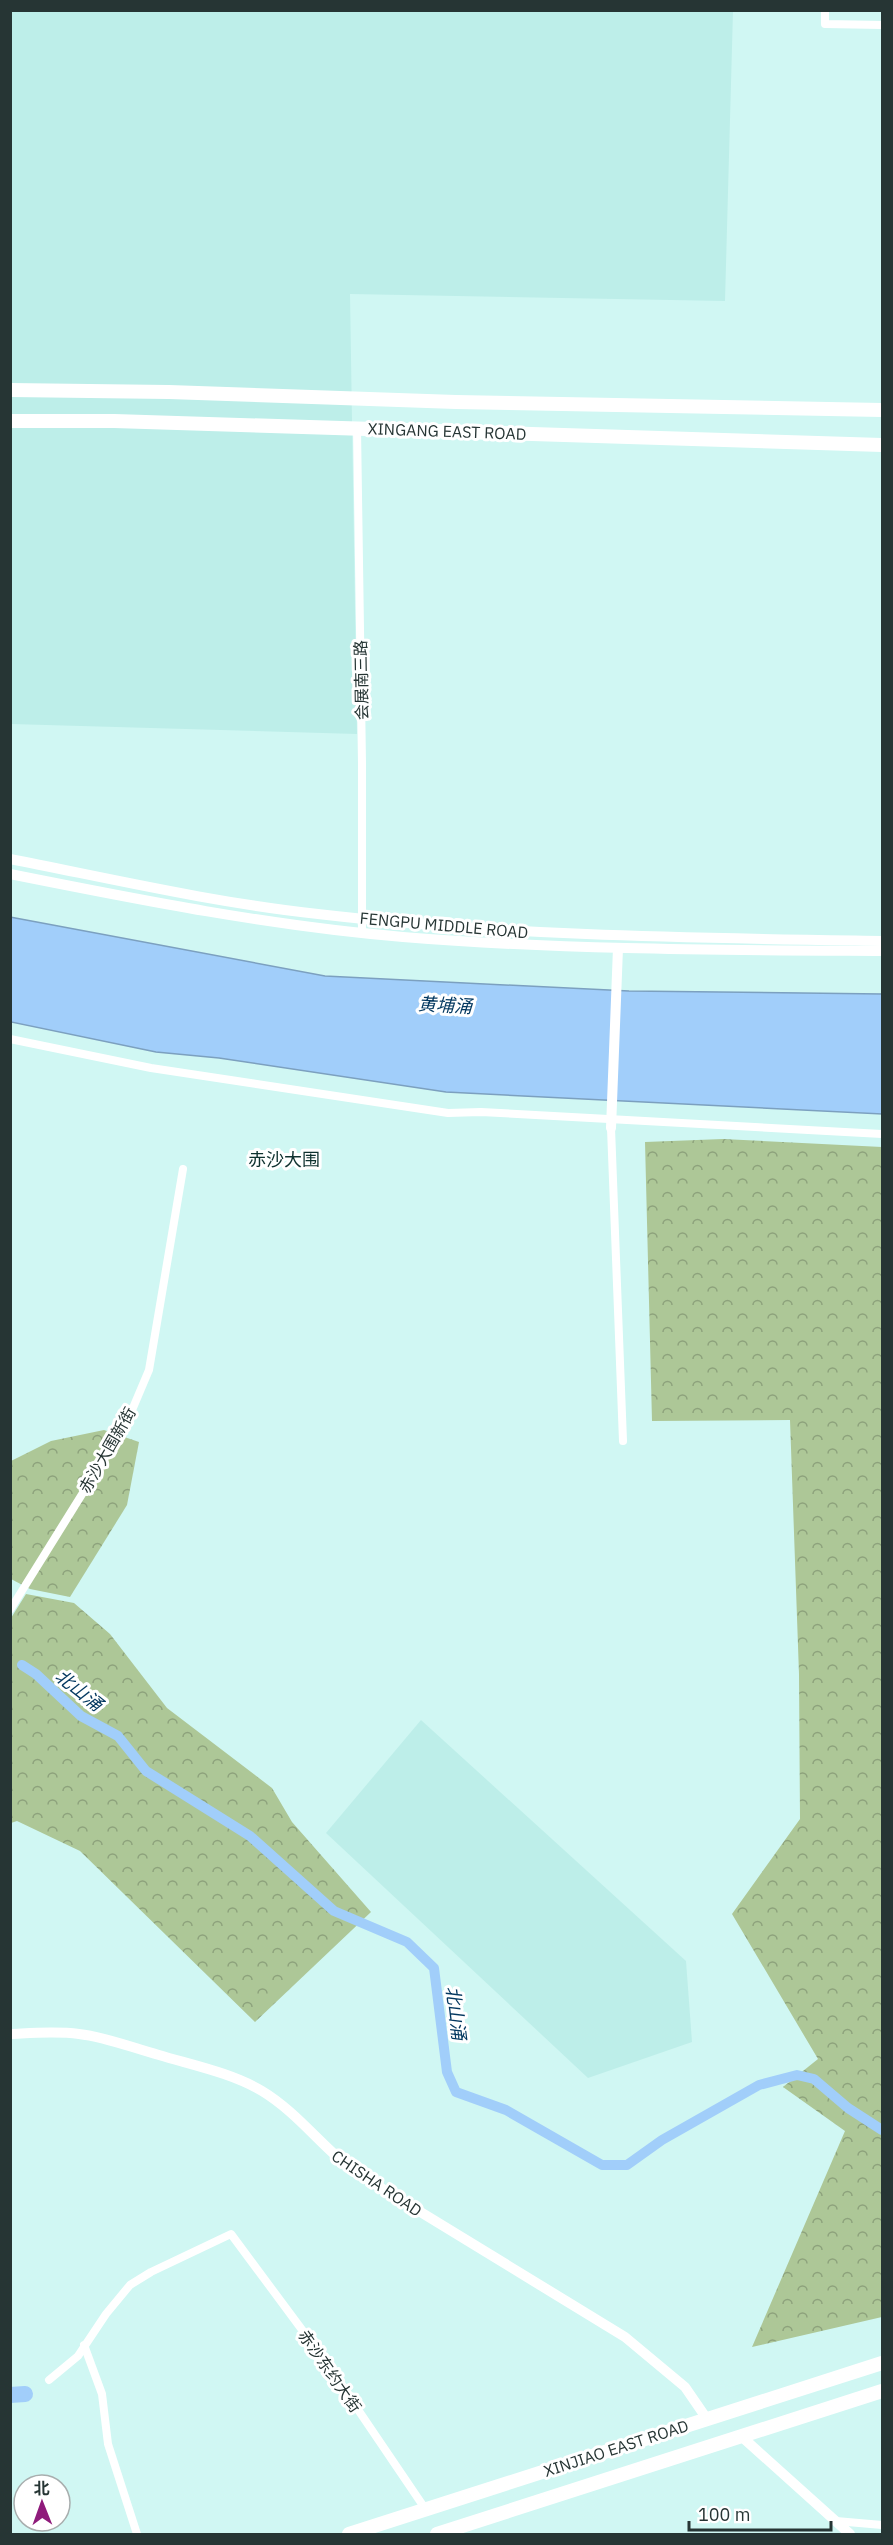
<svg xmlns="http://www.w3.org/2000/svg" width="893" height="2545" font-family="'IBM Plex Sans','Noto Sans SC',sans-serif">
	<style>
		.built { fill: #bdeee9 }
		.forest { fill: url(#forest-crowns) }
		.water { fill: #a1cefa; stroke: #7ca0bf; stroke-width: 1.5 }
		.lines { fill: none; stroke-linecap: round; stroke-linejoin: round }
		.canal { stroke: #a1cefa; stroke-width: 10 }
		.river { stroke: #a1cefa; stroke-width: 16 }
		.minor { stroke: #fff; stroke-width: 8 }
		.tertiary { stroke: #fff; stroke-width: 10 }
		.primary { stroke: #fff; stroke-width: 14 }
		.trunk { stroke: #fff; stroke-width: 14 }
		.labels { text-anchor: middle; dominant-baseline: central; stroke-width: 6; stroke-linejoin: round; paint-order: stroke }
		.street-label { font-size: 16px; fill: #263534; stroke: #fff }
		.water-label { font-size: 18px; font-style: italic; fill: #02375f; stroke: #fff }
		.neighbourhood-label { font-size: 18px; fill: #0e312f; stroke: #fff }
	</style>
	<defs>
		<pattern id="forest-crowns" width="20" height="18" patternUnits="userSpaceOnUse" patternTransform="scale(1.5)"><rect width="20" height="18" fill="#adc797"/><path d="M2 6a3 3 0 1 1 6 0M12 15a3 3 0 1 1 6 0" fill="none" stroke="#8da27c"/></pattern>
	</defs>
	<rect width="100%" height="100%" fill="#d0f7f3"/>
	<g class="built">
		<path d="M11 11H733L725 301 350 294 357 734 11 724Z"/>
		<path d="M421 1720 686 1961 692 2042 588 2078 326 1833Z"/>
	</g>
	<g class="forest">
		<path d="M723 1139 882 1147V2317L752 2347 845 2131 783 2087 818 2059 732 1914 800 1819 799 1674 790 1420 652 1421 645 1142Z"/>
		<path d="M104 1430 139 1442 127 1505 70 1597 30 1589 11 1579V1461L51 1441Z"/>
		<path d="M26 1594 74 1603 110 1634 167 1708 272 1788 292 1822 371 1912 255 2022 80 1851 17 1821 11 1823V1618Z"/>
	</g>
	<path class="water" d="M10 917 325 976 629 991 882 994V1114L446 1092 219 1058 156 1052 11 1022Z"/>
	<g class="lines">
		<path class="canal" d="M22 1665 36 1674 81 1716 118 1736 146 1771 250 1836 334 1911 407 1942 434 1968 447 2072 456 2092 506 2110 602 2165H627L662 2140 759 2085 797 2075 814 2079 848 2108 882 2130"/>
		<path class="river" d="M10 2395 25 2394"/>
		<g class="minor">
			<path d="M825 10V24L882 25"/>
			<path d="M357 428 362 763V933"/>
			<path d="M10 1039 151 1068 448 1113 481 1112 882 1134"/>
			<path d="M611 1128 623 1441"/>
			<path d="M10 1610 127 1422 149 1370 183 1169"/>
			<path d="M84 2345 102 2394 108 2444 137 2534"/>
			<path d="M49 2380 78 2356 106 2314 130 2285 151 2272 231 2234 323 2358 426 2510"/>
			<path d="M836 2521 882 2525"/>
		</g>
		<g class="tertiary">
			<path d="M10 859C112 879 215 903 318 914 506 936 694 938 882 941"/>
			<path d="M10 874C140 900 271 926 403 937 563 950 723 950 882 951"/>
			<path d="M611 1128 618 948"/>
			<path d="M10 2034C33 2033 56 2031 79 2034 106 2037 133 2048 159 2055 192 2065 232 2073 262 2091 297 2112 323 2148 355 2172L625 2337 685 2387 707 2419"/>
			<path d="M741 2436 850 2534"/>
		</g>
		<g class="primary">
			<path d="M10 390 169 392 456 402 882 410"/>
			<path d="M10 421H114L882 445"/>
		</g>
		<g class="trunk">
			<path d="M349 2534 882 2363"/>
			<path d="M437 2534 882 2391"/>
		</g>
	</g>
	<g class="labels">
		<g class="street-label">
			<text transform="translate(447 431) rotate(2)">XINGANG EAST ROAD</text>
			<text transform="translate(361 680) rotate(-91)">会展南三路</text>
			<text transform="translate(444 925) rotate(5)">FENGPU MIDDLE ROAD</text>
			<text transform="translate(107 1450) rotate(-60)">赤沙大围新街</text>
			<text transform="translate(377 2183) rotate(34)">CHISHA ROAD</text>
			<text transform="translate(330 2371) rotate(55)">赤沙东约大街</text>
			<text transform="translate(616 2448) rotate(-18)">XINJIAO EAST ROAD</text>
		</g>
		<g class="water-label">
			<text transform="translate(445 1005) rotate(3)">黄埔涌</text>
			<text transform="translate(79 1690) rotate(38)">北山涌</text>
			<text transform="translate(456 2013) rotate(83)">北山涌</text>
		</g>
		<g class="neighbourhood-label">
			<text x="284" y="1159">赤沙大围</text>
		</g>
	</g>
	<rect width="893" height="2545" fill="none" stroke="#263534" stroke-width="24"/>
	<g transform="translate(42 2503) rotate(359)"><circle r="28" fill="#ffffff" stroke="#a8aeae" stroke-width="1.5"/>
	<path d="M0-4.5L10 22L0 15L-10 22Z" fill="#8f1b7b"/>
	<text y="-9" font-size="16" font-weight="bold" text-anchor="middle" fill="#263534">北</text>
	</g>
	<path d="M689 2521v9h142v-9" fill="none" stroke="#263534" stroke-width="3"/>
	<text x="698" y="2521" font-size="18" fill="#263534" stroke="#ffffff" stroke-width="4.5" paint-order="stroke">100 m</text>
</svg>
